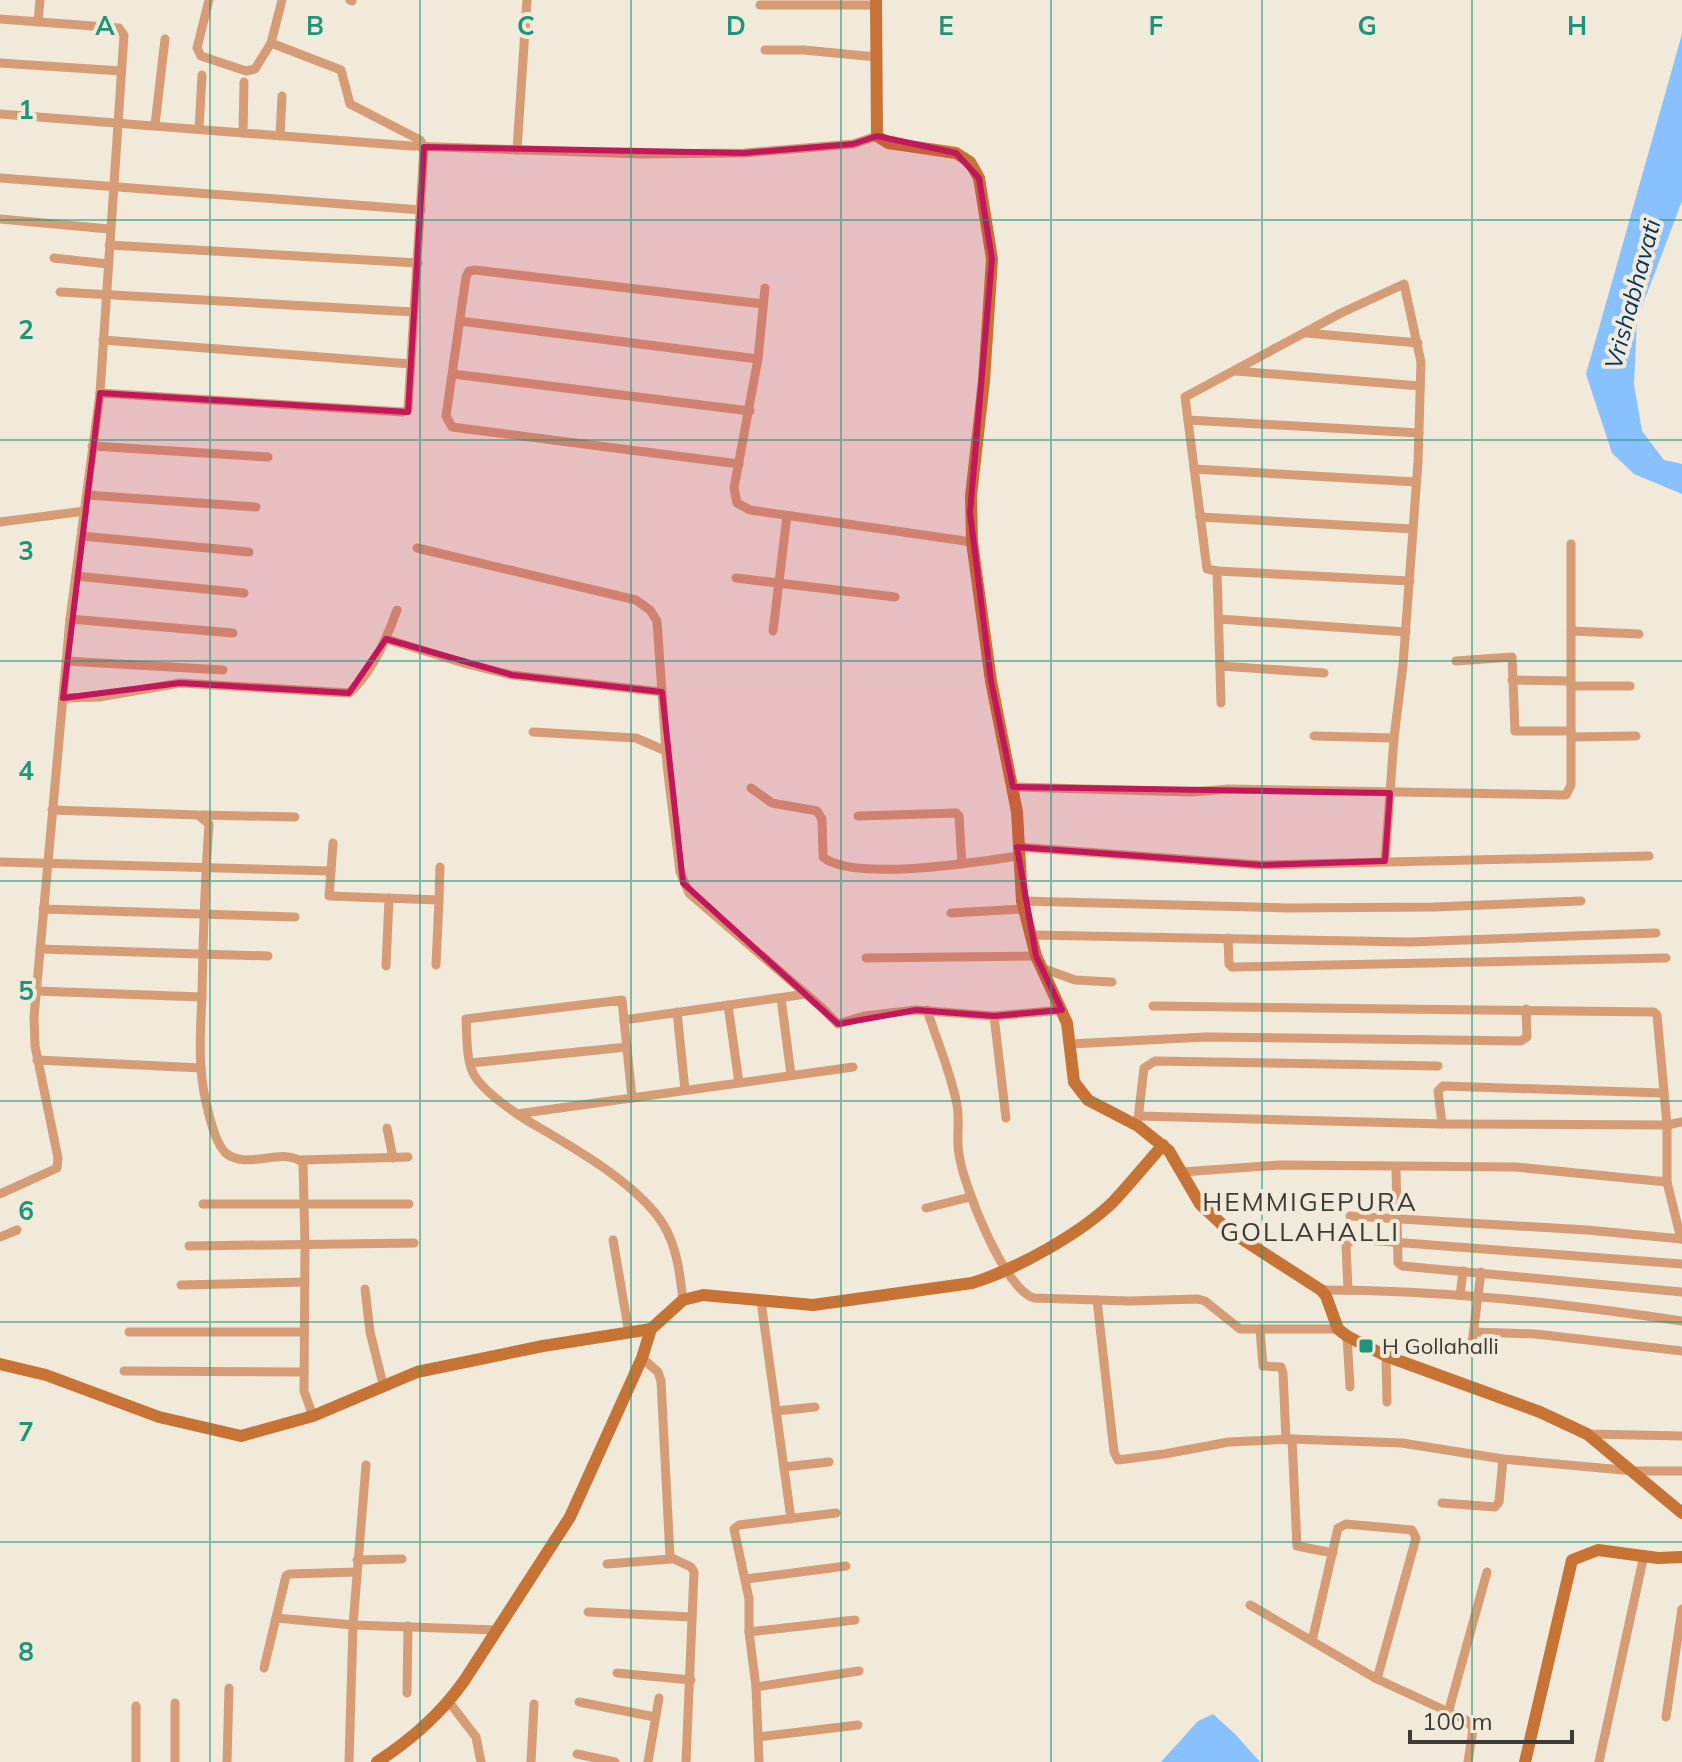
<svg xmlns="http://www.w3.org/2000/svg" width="1682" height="1762" font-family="Mulish,sans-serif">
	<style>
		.water { fill: #88c1fd }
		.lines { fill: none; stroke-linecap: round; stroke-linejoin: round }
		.street { stroke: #d59c76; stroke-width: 9 }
		.secondary { stroke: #c67335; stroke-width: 12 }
		.marked { fill: #c2185b; fill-opacity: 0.2; stroke: #c2185b; stroke-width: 6; stroke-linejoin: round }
		.grid { fill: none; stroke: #1f9478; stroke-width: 2; stroke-opacity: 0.55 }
		.poi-dot { fill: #1f9478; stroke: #f1e9da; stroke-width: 3 }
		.labels { text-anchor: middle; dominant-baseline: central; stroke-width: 8; stroke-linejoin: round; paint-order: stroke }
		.poi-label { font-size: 22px; fill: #3e3b35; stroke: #f1e9da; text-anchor: start }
		.water-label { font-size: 24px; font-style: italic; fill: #003664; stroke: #f1e9da }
		.quarter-label { font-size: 26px; letter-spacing: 2px; fill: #3e3b35; stroke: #f1e9da }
		.grid-label { font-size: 26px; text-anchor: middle; font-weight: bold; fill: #1f9478; stroke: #f1e9da; stroke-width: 8; stroke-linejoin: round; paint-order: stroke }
	</style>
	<rect width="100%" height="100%" fill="#f1e9da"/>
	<g class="water">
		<path d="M1682 34V201L1637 320 1634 384 1642 431 1664 460 1682 464V494L1634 474 1612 453 1586 374Z"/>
		<path d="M1213 1714 1236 1735 1260 1762H1161L1198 1721Z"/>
	</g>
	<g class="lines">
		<g class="street">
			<path d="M209 0 197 48 201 56 246 71 255 69 271 43"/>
			<path d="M350 0 352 1"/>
			<path d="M760 5H876"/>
			<path d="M0 19 119 28 124 35 100 393 70 619 34 1017 35 1046 58 1158 57 1168 0 1194"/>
			<path d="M38 22 40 0"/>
			<path d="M765 50H804L876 57"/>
			<path d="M0 63 121 71"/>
			<path d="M0 114 411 146 641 154 744 153 853 144 877 136"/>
			<path d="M155 125 165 39"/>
			<path d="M199 129 202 75"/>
			<path d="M243 133 244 82"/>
			<path d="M280 136 282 96"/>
			<path d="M517 150 527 0"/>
			<path d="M0 178 421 210"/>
			<path d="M0 219 109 229"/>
			<path d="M109 245 418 263"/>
			<path d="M54 258 108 264"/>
			<path d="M765 288 758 359 734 488 737 503 750 510 972 542"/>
			<path d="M60 292 414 312"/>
			<path d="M460 321 758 359"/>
			<path d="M1306 333 1418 343"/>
			<path d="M103 340 411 364"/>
			<path d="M1236 371 1420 386"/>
			<path d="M453 374 750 411"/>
			<path d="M100 393 403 412 408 409 424 147 420 140 350 104 341 70 271 43 282 0"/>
			<path d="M1188 420 1419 433"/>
			<path d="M92 446 268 457"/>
			<path d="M739 464 452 427 446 416 466 277 469 271 475 270 763 304"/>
			<path d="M1194 469 1416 482"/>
			<path d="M87 495 256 507"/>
			<path d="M1200 517 1413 529"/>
			<path d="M0 522 85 511"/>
			<path d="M82 536 249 552"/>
			<path d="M417 548 636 600 650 610 657 621 667 765 680 872 689 893 820 1006 838 1024 864 1016 916 1010 994 1016 1062 1010"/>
			<path d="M1217 571 1410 581"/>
			<path d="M76 576 244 593"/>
			<path d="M736 578 895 597"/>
			<path d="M70 619 233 633"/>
			<path d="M1219 619 1406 632"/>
			<path d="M773 631 787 516"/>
			<path d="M1571 631 1639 634"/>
			<path d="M386 639 467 664 512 675 662 692"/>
			<path d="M66 661 223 670"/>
			<path d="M1456 661 1512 657 1515 731H1571"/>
			<path d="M1220 666 1324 673"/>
			<path d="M1512 680 1571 681"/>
			<path d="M1571 686H1630"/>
			<path d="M63 698 99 697 180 683 349 693C372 674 387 638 397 610"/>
			<path d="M1221 703 1217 571 1207 569 1185 397 1341 313 1404 284 1421 362 1418 462 1403 665 1394 738 1385 861"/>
			<path d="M533 732 636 738 666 751"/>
			<path d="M1314 736 1394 738"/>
			<path d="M1571 737 1636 736"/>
			<path d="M1013 787 1192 792 1228 789 1566 795 1571 785V544"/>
			<path d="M751 788 772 803 817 811 822 819 823 857C853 882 978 862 1018 856"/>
			<path d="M52 810 198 815 209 824C205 881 203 937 202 995 201 1019 199 1044 201 1068 202 1087 212 1143 227 1154 248 1170 284 1146 303 1163L305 1245 304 1391 313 1416"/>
			<path d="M202 815 295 817"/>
			<path d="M858 816 956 813 959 816 962 864"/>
			<path d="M1018 847 1261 865 1649 856"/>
			<path d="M0 862 331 871 333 843"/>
			<path d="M331 871 329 896 439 900 440 867"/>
			<path d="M1022 901 1288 908 1434 907 1581 901"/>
			<path d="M43 909 295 917"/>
			<path d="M951 913 1024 909"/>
			<path d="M1031 935 1410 942 1656 933"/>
			<path d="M1228 938 1229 964 1232 967 1666 958"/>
			<path d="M40 949 268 956"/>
			<path d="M866 958 1036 956"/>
			<path d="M436 965 439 900"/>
			<path d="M386 966 389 898"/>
			<path d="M1042 968 1075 980 1112 982"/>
			<path d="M36 991 202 997"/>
			<path d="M781 998 791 1075"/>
			<path d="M728 1005 739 1083"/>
			<path d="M1153 1006 1654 1012 1657 1015 1667 1125V1182L1681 1239"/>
			<path d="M927 1010C937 1041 951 1073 957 1105 960 1121 956 1138 959 1154 963 1185 1004 1289 1034 1298L1129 1301 1198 1299 1205 1301 1240 1329H1338"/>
			<path d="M677 1012 685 1090"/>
			<path d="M994 1016 1006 1118"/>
			<path d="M624 1020 806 994"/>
			<path d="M1070 1044 1206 1037 1521 1041 1527 1037 1526 1009"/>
			<path d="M37 1060 201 1068"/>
			<path d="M470 1063 627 1047"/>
			<path d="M632 1098 622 1000 466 1019C467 1035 466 1058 473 1073 482 1091 516 1114 533 1124 574 1148 638 1184 663 1224 677 1247 680 1274 683 1300"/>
			<path d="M517 1114 853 1067"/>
			<path d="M1139 1116 1442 1124 1667 1125 1682 1122"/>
			<path d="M1138 1119 1144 1068 1155 1061 1438 1066"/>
			<path d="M1442 1124 1438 1091 1443 1086 1663 1093"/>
			<path d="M387 1128 393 1158"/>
			<path d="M301 1160 408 1157"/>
			<path d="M1396 1167 1398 1263 1402 1266 1682 1292"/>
			<path d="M1182 1172 1279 1165 1515 1167 1667 1182"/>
			<path d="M203 1204H409"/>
			<path d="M926 1208 970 1197"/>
			<path d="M1350 1216 1587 1230 1682 1239"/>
			<path d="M0 1237 17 1230"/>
			<path d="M613 1240 629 1333"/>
			<path d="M189 1246 414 1243"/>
			<path d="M181 1285 305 1282"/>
			<path d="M365 1289 370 1332 383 1384"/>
			<path d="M1321 1290C1445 1290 1560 1303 1682 1321"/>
			<path d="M1348 1290 1346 1245 1353 1239 1682 1264"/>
			<path d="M1460 1295 1463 1271"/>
			<path d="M1097 1300 1114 1452 1118 1460 1164 1454 1229 1442 1292 1439 1402 1443 1503 1459 1634 1471H1682"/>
			<path d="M761 1301 791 1519"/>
			<path d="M1260 1329 1263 1366 1281 1367 1283 1373 1286 1440"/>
			<path d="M129 1332H304"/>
			<path d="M1474 1332 1536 1334 1682 1351"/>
			<path d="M1347 1336 1350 1387"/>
			<path d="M1471 1351 1481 1272"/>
			<path d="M1386 1356 1387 1402"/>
			<path d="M642 1358 658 1372 661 1381 670 1557 691 1567 694 1572 686 1762"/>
			<path d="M124 1371 304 1372"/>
			<path d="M776 1411 815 1407"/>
			<path d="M1587 1434 1682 1436"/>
			<path d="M1292 1439 1297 1546 1333 1553"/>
			<path d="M784 1467 829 1462"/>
			<path d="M1442 1503 1495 1507 1499 1502 1503 1459"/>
			<path d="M357 1560 402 1559"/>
			<path d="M607 1564 671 1559"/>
			<path d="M746 1579 846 1566"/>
			<path d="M1250 1605 1377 1679 1468 1721 1473 1729 1468 1762"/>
			<path d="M588 1612 692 1617"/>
			<path d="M276 1618 353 1625 497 1630"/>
			<path d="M749 1632 855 1620"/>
			<path d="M1312 1641 1338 1528 1346 1524 1412 1530 1416 1538 1377 1679"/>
			<path d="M264 1668 286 1576 289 1574 357 1572"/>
			<path d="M617 1673 691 1680"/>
			<path d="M756 1687 859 1671"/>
			<path d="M407 1693 408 1626"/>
			<path d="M449 1702 476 1737 481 1762"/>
			<path d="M579 1702 655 1717"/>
			<path d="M1448 1713 1487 1572"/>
			<path d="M1666 1717 1682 1609"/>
			<path d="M758 1737 858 1725"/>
			<path d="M577 1754 615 1762"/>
			<path d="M136 1762V1706"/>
			<path d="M175 1762V1703"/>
			<path d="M227 1762 229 1688"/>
			<path d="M349 1762 353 1625 366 1465"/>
			<path d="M531 1762 534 1704"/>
			<path d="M648 1762 659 1698"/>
			<path d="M759 1762 756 1687 749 1632V1599L734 1529 739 1525 836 1513"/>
			<path d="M1599 1762 1644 1555"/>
		</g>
		<g class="secondary">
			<path d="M876 0 877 136 888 143 956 153 970 162 979 178 992 259 984 381 971 496 972 542 991 681 1017 812 1022 901 1036 956 1067 1023 1074 1082 1088 1100 1138 1126 1169 1151 1200 1204 1228 1230 1321 1290 1326 1296 1338 1329 1347 1336 1386 1356 1540 1412 1587 1434 1682 1513"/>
			<path d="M0 1364 46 1375 159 1417 241 1436 313 1416 417 1372 543 1346 651 1329"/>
			<path d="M377 1762C411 1740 440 1715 464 1681L570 1517 642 1358 651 1329 683 1300 703 1295 813 1305 972 1283C1015 1270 1080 1234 1113 1202 1130 1184 1146 1164 1163 1145"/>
			<path d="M1525 1762 1572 1560 1598 1550 1658 1558 1682 1557"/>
		</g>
	</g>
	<path class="marked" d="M877 136 956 153 979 178 992 259 970 513 991 681 1013 787 1390 793 1385 861 1261 865 1017 847 1036 956 1062 1010 994 1016 916 1010 838 1024 683 883 662 692 512 675 386 639 349 693 180 683 63 698 100 393 408 412 424 147 744 153 853 144Z"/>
	<path class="grid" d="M210 0V1762M420 0V1762M631 0V1762M841 0V1762M1051 0V1762M1262 0V1762M1472 0V1762M0 220H1682M0 440H1682M0 661H1682M0 881H1682M0 1101H1682M0 1322H1682M0 1542H1682"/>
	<rect class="poi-dot" x="1358" y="1338" width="16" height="16" rx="4"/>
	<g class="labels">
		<g class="poi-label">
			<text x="1382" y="1346">H Gollahalli</text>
		</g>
		<g class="water-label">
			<text transform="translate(1632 294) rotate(-75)">Vrishabhavati</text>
		</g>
		<g class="quarter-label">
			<text x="1310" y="1201">HEMMIGEPURA<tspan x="1310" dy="30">GOLLAHALLI</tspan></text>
		</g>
	</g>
	<g class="grid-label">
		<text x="105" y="35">A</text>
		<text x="315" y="35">B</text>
		<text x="526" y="35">C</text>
		<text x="736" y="35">D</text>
		<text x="946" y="35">E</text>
		<text x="1156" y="35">F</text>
		<text x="1367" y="35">G</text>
		<text x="1577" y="35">H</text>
		<text x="26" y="119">1</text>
		<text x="26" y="339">2</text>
		<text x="26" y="560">3</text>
		<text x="26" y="780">4</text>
		<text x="26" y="1000">5</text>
		<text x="26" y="1220">6</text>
		<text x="26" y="1441">7</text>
		<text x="26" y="1661">8</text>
	</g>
	<path d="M1410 1730v12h162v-12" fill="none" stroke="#3e3b35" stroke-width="4"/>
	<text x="1422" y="1730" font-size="24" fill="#3e3b35" stroke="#f1e9da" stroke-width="6" paint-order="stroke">100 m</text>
</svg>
